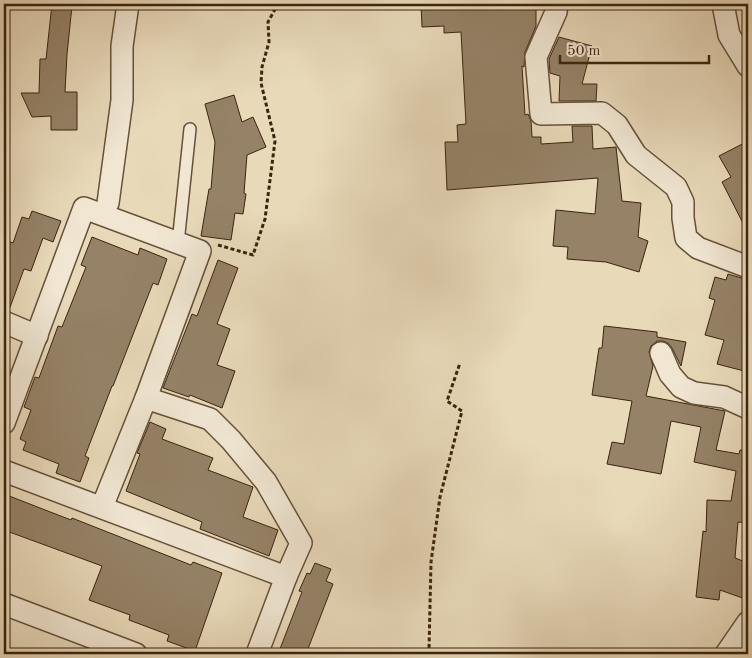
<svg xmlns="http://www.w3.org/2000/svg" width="752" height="658" font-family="'Old Standard TT',serif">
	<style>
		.building { fill: #958267; stroke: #3b240e }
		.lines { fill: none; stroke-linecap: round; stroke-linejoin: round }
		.service-casing { stroke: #665139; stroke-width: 14 }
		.minor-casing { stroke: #665139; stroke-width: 24 }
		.path { stroke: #3b240e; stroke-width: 3; stroke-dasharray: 4 2.5; stroke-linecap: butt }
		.service { stroke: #f0e6d2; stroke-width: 11 }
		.minor { stroke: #f0e6d2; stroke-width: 21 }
	</style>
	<rect width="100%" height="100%" fill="#e8d9b9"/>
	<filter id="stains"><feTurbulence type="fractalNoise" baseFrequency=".004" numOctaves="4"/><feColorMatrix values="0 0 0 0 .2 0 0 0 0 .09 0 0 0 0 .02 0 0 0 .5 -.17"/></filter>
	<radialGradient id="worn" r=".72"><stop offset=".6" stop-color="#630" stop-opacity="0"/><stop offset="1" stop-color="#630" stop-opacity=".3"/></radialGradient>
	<g class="building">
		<path d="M52 4 72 6 67 54 65 92H77V130H51V116L32 117 21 93H39L40 59H46Z"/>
		<path d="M421 4H536V26L525 52 524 67 522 66 525 115 528 114 531 121 532 137H541V144L573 142 572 126H592L593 149 616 147 622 201 641 203 638 237 648 241 639 272 606 262 567 259 568 247 553 246 556 210 595 214 598 178 447 190 445 142H458L457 125 466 124 461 32 444 33V26L422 27Z"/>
		<path d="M559 37 592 46 582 84H597L596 101H559L560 76 550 73 549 59Z"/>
		<path d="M234 95 242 122 253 117 266 147 247 155 244 193 246 194 243 214 235 213 231 240 201 236 209 189H211L215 142 205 104Z"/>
		<path d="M748 141V233L722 182 731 177 719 156Z"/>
		<path d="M32 211 61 221 53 242 43 238 31 271 24 269 9 310H4V239L13 243 22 217 29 219Z"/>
		<path d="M92 237 138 255 140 248 167 259 158 285 153 283 113 386H112L85 456 89 458 80 482 56 473 59 464 23 450 26 442 20 439 31 410 24 407 35 377 39 378 58 326 62 327 86 267 81 265Z"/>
		<path d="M218 260 238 268 217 324 230 329 217 365 235 371 222 408 190 395 189 397 163 388 192 314 197 316Z"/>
		<path d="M728 274 748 280V372L717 364 724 340 705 335 715 300 709 298 715 277 726 280Z"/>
		<path d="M604 326 657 332V337L686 342 681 366 672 348 668 343 663 341H657L651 346 649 352 653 366 646 396 725 411 716 450 739 454 740 450 748 451V523L738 522 735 558 748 563V600L720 590 719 600 696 597 703 531 706 532 707 500 731 501 736 471 694 462 701 427 671 421 661 474 607 464 612 442 624 444 632 401 592 395 599 348H602Z"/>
		<path d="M150 422 166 429 162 439 213 458 208 470 253 487 243 517 278 530 269 556 200 529 202 522 126 491 140 454 137 453Z"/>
		<path d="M4 494 71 520 72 518 191 565 193 562 222 573 195 651 167 641 169 635 129 620 130 615 89 600 102 566 4 530Z"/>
		<path d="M315 563 331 569 326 581 333 584 306 654H278L302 592 299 591 307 573 310 574Z"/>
	</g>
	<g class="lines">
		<g class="service-casing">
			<path id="service" d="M178 243 190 129"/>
		</g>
		<g class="minor-casing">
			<g id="minor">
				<path d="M557 4 556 12 536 57 541 114 602 113 617 125 636 155 676 187 683 202V218L686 238 698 248 748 267"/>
				<path d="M723 4 729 35 748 66"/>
				<path d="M108 203 122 100V46L128 4"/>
				<path d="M4 322 37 336"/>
				<path d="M661 353 670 374 681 387 694 393 724 397 748 408"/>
				<path d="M146 398 210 419 231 440 266 482 301 543 286 577 257 654"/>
				<path d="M4 423 84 208 200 251 146 398 102 507"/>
				<path d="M4 471 286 577"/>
				<path d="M4 604 136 654"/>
				<path d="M726 654 748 622"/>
			</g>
		</g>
		<g class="path">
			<path d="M218 245 253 255 265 219 275 141 261 83 262 67 269 42 268 22 278 4"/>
			<path d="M431 654 429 649 431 562 440 497 462 411 447 401 460 363"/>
		</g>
		<use href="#service" class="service"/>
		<use href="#minor" class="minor"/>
	</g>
	<rect width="752" height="658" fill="none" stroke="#e8d9b9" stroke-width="20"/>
	<rect x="5" y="5" width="742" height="648" fill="none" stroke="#3b240e" stroke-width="2.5"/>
	<rect x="10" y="10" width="732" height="638" fill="none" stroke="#3b240e"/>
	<path d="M560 55v8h149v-8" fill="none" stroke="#3b240e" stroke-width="2.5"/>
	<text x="567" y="55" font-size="15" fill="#3b240e" stroke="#f0e6d2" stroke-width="4" paint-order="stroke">50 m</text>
	<rect width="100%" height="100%" filter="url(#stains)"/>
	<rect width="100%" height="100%" fill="url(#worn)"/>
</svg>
